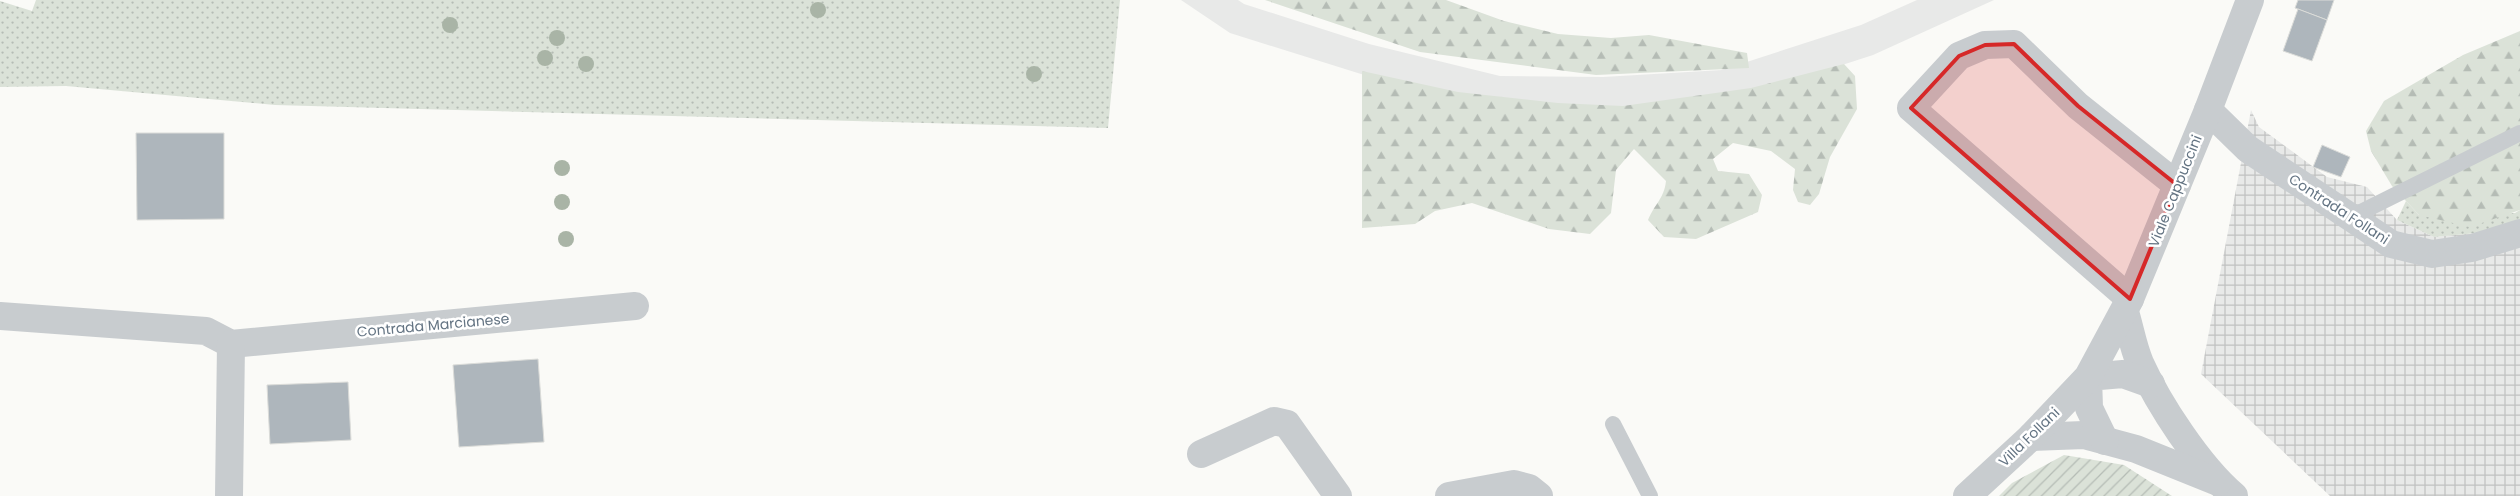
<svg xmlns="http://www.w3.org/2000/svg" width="2520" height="496" font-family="Poppins,sans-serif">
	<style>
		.built { fill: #e8e9e8 }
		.industrial { fill: url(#industrial-grid) }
		.grass { fill: url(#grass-dots) }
		.forest { fill: url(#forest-firs) }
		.garden { fill: url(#garden-furrows) }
		.building { fill: #aeb6bc; stroke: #dbdcd9 }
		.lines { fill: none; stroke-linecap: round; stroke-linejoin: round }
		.service { stroke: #c8cccf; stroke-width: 16 }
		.minor { stroke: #c8cccf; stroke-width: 28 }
		.tertiary { stroke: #c8cccf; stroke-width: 28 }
		.tree { fill: #a9b4a6 }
		.marked { fill: #d62828; fill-opacity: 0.2; stroke: #d62828; stroke-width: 4; stroke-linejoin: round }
		.labels { text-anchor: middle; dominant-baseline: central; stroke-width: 5; stroke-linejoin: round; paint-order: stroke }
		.street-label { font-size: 14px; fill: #647483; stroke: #fff }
	</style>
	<defs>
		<pattern id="industrial-grid" width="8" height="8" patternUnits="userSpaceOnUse" patternTransform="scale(1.25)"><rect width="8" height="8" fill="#e8e9e8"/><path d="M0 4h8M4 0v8" fill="none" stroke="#c0c1c1"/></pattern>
		<pattern id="grass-dots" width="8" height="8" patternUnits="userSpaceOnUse" patternTransform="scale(1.25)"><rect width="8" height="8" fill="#dbe2d8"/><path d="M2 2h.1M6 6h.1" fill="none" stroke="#b5bcb5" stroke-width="1.8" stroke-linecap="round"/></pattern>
		<pattern id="forest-firs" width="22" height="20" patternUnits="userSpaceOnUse" patternTransform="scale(1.25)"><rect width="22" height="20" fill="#dbe2d8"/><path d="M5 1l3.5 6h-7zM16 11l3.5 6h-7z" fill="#b5bcb5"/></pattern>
		<pattern id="garden-furrows" width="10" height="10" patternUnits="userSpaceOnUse" patternTransform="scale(1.25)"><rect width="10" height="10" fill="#dbe2d8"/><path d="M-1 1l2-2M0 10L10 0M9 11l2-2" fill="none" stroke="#b5bcb5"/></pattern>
	</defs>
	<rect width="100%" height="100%" fill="#fafaf7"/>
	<path class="built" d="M1181 0H1238L1244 4 1369 44 1500 76 1603 77 1722 70 1861 25 1917 0H1994L1873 55 1728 102 1604 108 1496 107 1361 74 1230 33Z"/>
	<path class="industrial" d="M2251 110 2259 127 2327 177 2367 187 2397 220 2434 237 2477 233 2520 220V496H2330L2201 374Z"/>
	<g class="grass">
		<path d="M36 0H1120L1108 128 275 105 66 86 0 87V1L32 11Z"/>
		<path d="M2406 201 2419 215 2515 213 2520 210V220L2477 233 2434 237 2397 220Z"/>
	</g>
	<g class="forest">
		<path d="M1265 0H1446L1504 21 1558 34 1611 38 1649 35 1747 53 1749 68 1596 75 1420 52Z"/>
		<path d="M2520 31V210L2470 227 2419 215 2392 186 2371 151 2366 131 2384 101 2463 55Z"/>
		<path d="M1844 64 1855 76 1857 109 1830 157 1819 194 1810 205 1798 202 1793 190 1795 169 1771 151 1733 143 1713 159 1718 171 1749 174 1762 195 1758 212 1696 239 1664 237 1648 220C1655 203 1664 199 1666 181L1634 149 1616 170 1611 213 1590 234 1549 229 1472 203 1435 211 1415 224 1362 228V71L1458 92 1558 103 1623 106 1751 88Z"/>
	</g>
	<path class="garden" d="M2064 455 2124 465 2172 496H1999L2012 483Z"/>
	<g class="building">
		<path d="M2298 0H2334L2327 20 2295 8Z"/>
		<path d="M2298 9 2327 20 2312 61 2283 51Z"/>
		<path d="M136 133H224V219L137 220Z"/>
		<path d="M2322 145 2350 157 2341 177 2313 167Z"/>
		<path d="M538 359 544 442 459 447 453 365Z"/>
		<path d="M348 382 351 440 270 444 267 385Z"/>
	</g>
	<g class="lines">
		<g class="service">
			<path d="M2351 217 2520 133"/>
			<path d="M1613 424 1650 496"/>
		</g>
		<g class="minor">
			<path d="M2208 110 2248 149 2391 244 2432 254 2472 248 2520 233"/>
			<path d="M2130 299 1911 108 1959 56 1985 45 2014 44 2078 106 2177 185"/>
			<path d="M2125 312C2130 328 2133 347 2140 363 2159 405 2199 466 2234 496"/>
			<path d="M0 316 206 331 231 344 635 306"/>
			<path d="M2031 437 2084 435 2136 449 2218 482"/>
			<path d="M2105 441 2089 408 2088 377 2123 374 2151 384"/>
			<path d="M1201 454 1274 421 1287 424 1338 496"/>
			<path d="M229 496 231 344"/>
			<path d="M1449 496 1514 484 1529 488 1539 496"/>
		</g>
		<path class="tertiary" d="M1967 496 2031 437 2088 377 2130 299 2208 110 2250 0"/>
	</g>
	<g class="tree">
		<circle cx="818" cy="10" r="8"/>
		<circle cx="450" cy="25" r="8"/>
		<circle cx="557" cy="38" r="8"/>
		<circle cx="545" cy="58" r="8"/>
		<circle cx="586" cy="64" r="8"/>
		<circle cx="1034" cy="74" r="8"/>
		<circle cx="562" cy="168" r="8"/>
		<circle cx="562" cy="202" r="8"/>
		<circle cx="566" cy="239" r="8"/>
	</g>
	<path class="marked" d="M2014 44 2078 106 2177 185 2130 299 1911 108 1959 56 1985 45Z"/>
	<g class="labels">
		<g class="street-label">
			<text transform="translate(2175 191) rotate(-68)">Viale Cappuccini</text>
			<text transform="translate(2339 209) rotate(33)">Contrada Follani</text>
			<text transform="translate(433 325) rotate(-5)">Contrada Marcianese</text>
			<text transform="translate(2029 437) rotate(-44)">Villa Follani</text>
		</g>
	</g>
</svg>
